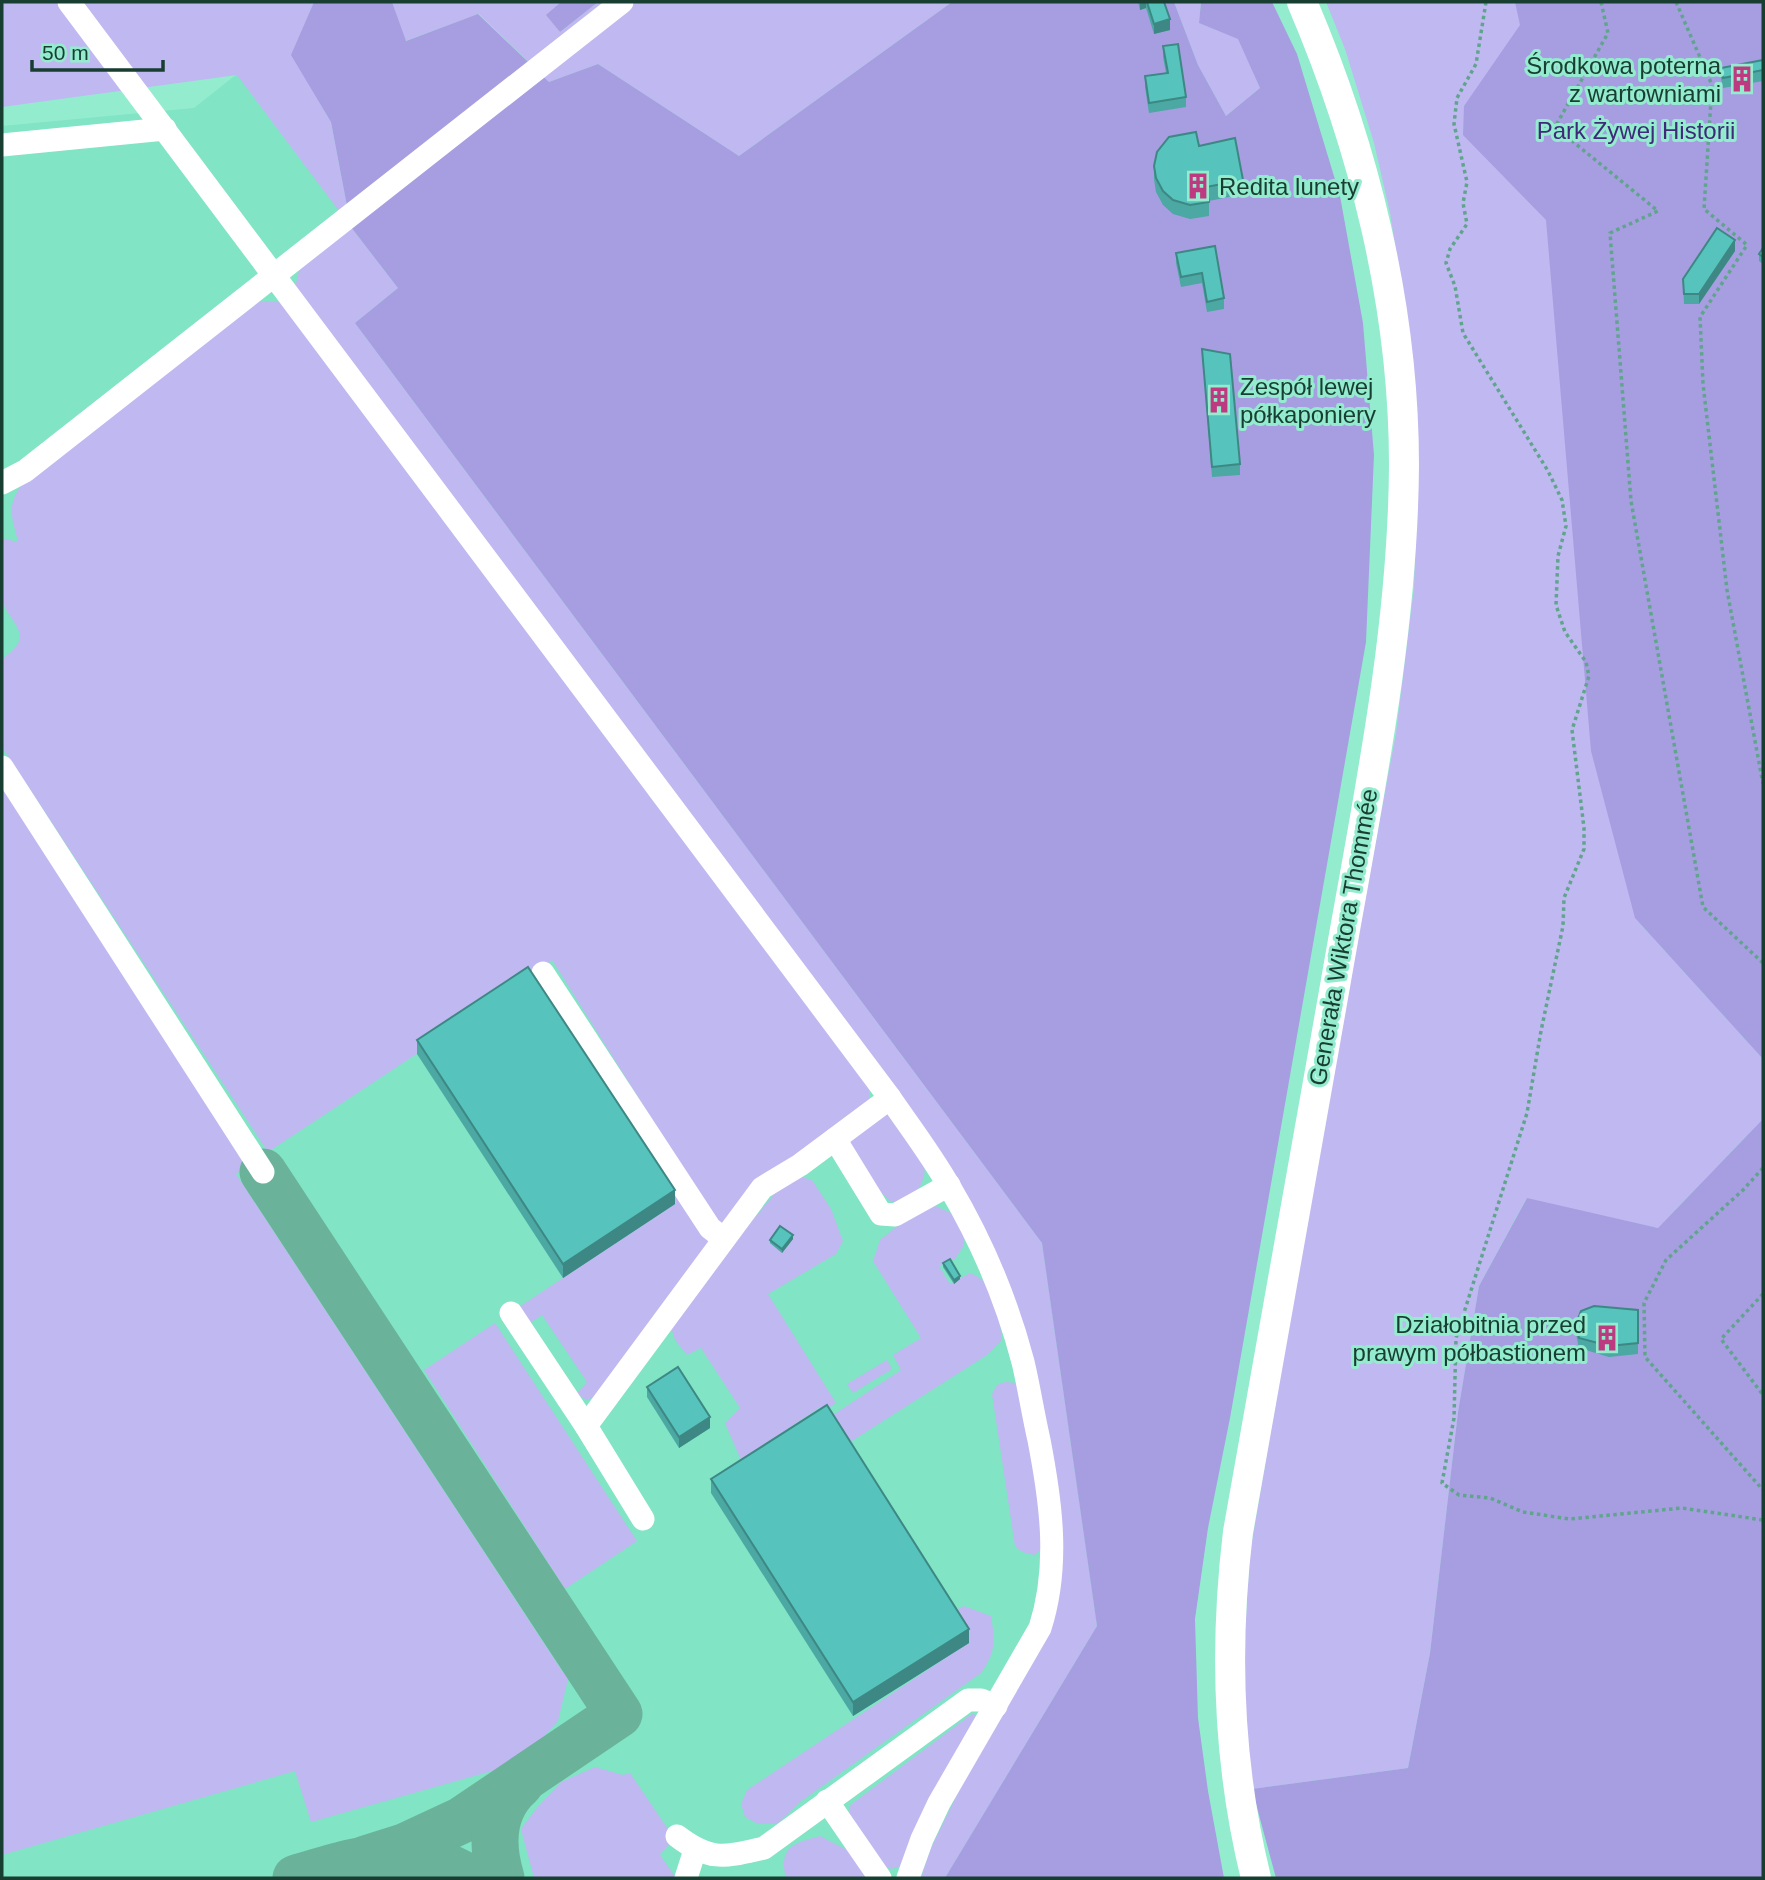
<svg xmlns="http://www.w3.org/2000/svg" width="1765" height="1880" font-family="Helvetica,sans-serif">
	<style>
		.built { fill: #81e4c4 }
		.green { fill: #c0b8f0 }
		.forest { fill: #a79de1 }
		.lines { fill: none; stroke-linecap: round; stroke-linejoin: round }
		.taxiway { stroke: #6ab29a; stroke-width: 47 }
		.path { stroke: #61a48e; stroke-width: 3.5; stroke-dasharray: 3.5 3.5; stroke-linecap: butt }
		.minor { stroke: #fff; stroke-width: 23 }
		.major { stroke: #fff; stroke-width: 30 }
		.wall { fill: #4ba8a3 }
		.shaded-wall { fill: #3d8884 }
		.building { fill: #57c3bd; stroke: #3d8884; stroke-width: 2 }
		.labels { text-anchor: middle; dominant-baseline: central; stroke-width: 6; stroke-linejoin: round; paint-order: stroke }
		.poi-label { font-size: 24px; fill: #183d31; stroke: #94eccf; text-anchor: end }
		.park-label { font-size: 24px; fill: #3f2a79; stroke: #94eccf }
		.street-label { font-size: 24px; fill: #183d31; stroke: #94eccf }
	</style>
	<rect width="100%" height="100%" fill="#94eccf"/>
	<path class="built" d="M237 74 398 288 355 323 1042 1243 1097 1626 945 1878H2V126L194 108Z"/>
	<g class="green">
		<path d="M2 2H314L292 55 331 122 351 227 398 288 355 323 1042 1243 1097 1626 945 1878H921L930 1850 972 1764 1063 1547 974 1210 295 287 299 271 311 259 351 227 237 75 2 107Z"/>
		<path d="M392 2H561L547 15 560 32 598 2H952L739 156 598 64 549 82 479 14 405 41Z"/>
		<path d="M1174 2H1201L1199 23 1239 39 1260 88 1226 116 1198 65Z"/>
		<path d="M1326 2H1763V763L1635 918 1763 1059V1119L1658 1228 1526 1199 1479 1286 1458 1412 1430 1653 1408 1768 1252 1789 1242 1681 1250 1553 1326 1109 1396 733 1414 587 1417 487 1411 346 1390 213 1374 143 1345 49Z"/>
		<path d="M260 301 278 302 291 311 869 1086V1101L720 1228 552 960 521 985 268 1152 2 747V659C39 634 8 624 2 599 0 586 2 553 2 538L18 542C12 516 6 507 22 484Z"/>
		<path d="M2 776 253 1162 236 1174 564 1674 570 1670 573 1675 568 1679 558 1721 539 1742 499 1769 311 1822 295 1771 2 1855Z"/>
		<path d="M878 1113 891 1115C917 1152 945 1167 904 1205L890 1201 876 1187 848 1140Z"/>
		<path d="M668 1174 710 1240 596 1396 587 1400 576 1394 587 1382 542 1315 530 1323 519 1307 675 1204Z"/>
		<path d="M798 1176 812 1180 831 1209 843 1241 836 1254 768 1294 836 1403 824 1411 819 1408 741 1460 725 1423 740 1408 701 1348 687 1355 675 1340 671 1327 713 1267 782 1185Z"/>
		<path d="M935 1206 951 1213 965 1238 963 1247 955 1259 939 1266 950 1284 970 1273C995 1281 1002 1317 1001 1341L987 1355 844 1446 827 1419 901 1370 893 1355 921 1338 873 1261 880 1240 915 1212Z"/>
		<path d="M495 1323 637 1541 565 1589 424 1370Z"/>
		<path d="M887 1360 892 1369 853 1393 847 1384Z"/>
		<path d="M1005 1382 1016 1383 1021 1389 1044 1534 1042 1549 1034 1555 1022 1552 1015 1546 992 1394 997 1385Z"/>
		<path d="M964 1606 991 1616C995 1641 996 1652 981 1673L800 1802 777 1824H758L745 1817 741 1804 747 1790 968 1643 950 1613Z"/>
		<path d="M973 1713 979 1720 901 1866 891 1869 880 1864 850 1815 849 1806Z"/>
		<path d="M595 1767 623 1775 630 1773 674 1838 660 1855 676 1878H534L521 1829 536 1809 561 1782Z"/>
		<path d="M820 1836 851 1852 867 1878H786C778 1847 794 1843 820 1836Z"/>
	</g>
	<g class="forest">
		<path d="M314 2H392L406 41 478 14 549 82 598 64 739 156 952 2H1174L1198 65 1226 116 1260 88 1238 39 1199 23 1201 2H1272L1297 54 1340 196 1363 323 1374 455 1366 642 1230 1418 1208 1528 1195 1619 1198 1718 1208 1791 1224 1878H945L1097 1626 1042 1243 355 323 398 288 351 227 331 122 291 55Z"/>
		<path d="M561 2H598L560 32 546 15Z"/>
		<path d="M1515 2H1763V1059L1635 918 1591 751 1546 220 1463 135 1464 106 1520 25Z"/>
		<path d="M1763 1119V1878H1276L1252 1789 1408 1768 1430 1653 1458 1412 1479 1286 1527 1198 1658 1228Z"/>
	</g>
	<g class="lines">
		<g class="taxiway">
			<path d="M263 1172 619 1714 462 1820 404 1847 366 1859"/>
			<path d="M296 1878C360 1860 408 1841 469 1878"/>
			<path d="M501 1878C491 1845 491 1809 520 1784"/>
		</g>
		<g class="path">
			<path d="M1486 2 1476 64 1457 98 1454 124 1467 182 1463 203 1467 224 1450 249 1446 263 1455 286 1463 333 1548 471 1562 500 1566 526 1558 556 1556 605 1565 632 1586 662 1589 676 1572 730 1584 828V849L1564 898 1563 926 1541 1031 1527 1113 1456 1338 1454 1418 1442 1483 1459 1495 1490 1498 1523 1512 1570 1519 1682 1508 1763 1520"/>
			<path d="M1601 2 1608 33 1555 127 1658 211 1610 233 1631 501 1703 907 1763 963"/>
			<path d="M1676 2 1712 85 1704 209 1747 245 1700 317 1703 384 1727 590 1763 784"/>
			<path d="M1763 1168 1743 1190 1666 1260 1644 1303 1645 1357 1763 1490"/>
			<path d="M1763 1294 1721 1339 1763 1395"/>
		</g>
		<g class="minor">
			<path d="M69 2 890 1098C910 1127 932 1156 949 1186 981 1240 1007 1301 1023 1362 1029 1387 1033 1414 1039 1440 1051 1502 1060 1566 1040 1628L939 1803 922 1839 908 1878"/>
			<path d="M2 145 165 129"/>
			<path d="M2 483 25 471 622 2"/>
			<path d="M2 767 263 1172"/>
			<path d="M543 973 710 1228 724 1239"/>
			<path d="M835 1139 881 1214 895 1215 949 1185"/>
			<path d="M511 1313 586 1426"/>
			<path d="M643 1519 586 1426 762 1188 800 1165 890 1098"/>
			<path d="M827 1801 880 1878"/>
			<path d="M677 1836C711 1862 724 1857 764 1848L968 1700H981L996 1706"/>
			<path d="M686 1878 695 1850"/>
		</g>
		<path class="major" d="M1256 1878C1228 1765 1224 1648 1238 1532 1271 1345 1305 1157 1338 969 1367 803 1403 635 1404 465 1404 306 1364 147 1302 2"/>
	</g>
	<g class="wall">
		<path d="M1138 2H1164L1170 30 1154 34 1146 8 1140 10Z"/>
		<path d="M1163 46 1186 97V107L1149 113 1145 87V76L1166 73 1163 57Z"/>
		<path d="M1763 60V81L1723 88 1721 78V68Z"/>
		<path d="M1199 146 1243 180V194L1209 201V216L1190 219 1173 214 1163 205 1156 192 1154 179V166Z"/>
		<path d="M1215 246 1224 298V309L1207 312 1202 283 1181 287 1176 263V253Z"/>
		<path d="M1763 248V264L1759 261V254Z"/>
		<path d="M1735 251 1699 304H1684L1683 279Z"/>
		<path d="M1202 349 1240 464V475L1212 477Z"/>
		<path d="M417 1040 675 1204 563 1278 417 1054Z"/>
		<path d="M793 1239 782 1253 770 1243V1240Z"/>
		<path d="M943 1263 960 1279 954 1284 943 1267Z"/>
		<path d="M1638 1310V1354L1609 1357 1579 1348 1576 1334V1324Z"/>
		<path d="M647 1387 710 1428 679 1448 647 1397Z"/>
		<path d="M711 1479 969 1643 853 1716 711 1493Z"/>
	</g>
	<g class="shaded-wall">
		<path d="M1140 2H1146V8L1140 10Z"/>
		<path d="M1170 19V30L1154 34V24Z"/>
		<path d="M1735 240V251L1699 304V294Z"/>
		<path d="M675 1190V1204L563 1278V1264Z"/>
		<path d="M793 1235V1239L782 1253V1249Z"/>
		<path d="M960 1276V1279L954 1284V1280Z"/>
		<path d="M710 1417V1428L679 1448V1437Z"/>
		<path d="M969 1629V1643L853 1716V1702Z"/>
	</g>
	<g class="building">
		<path d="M1147 2H1164L1170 19 1154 24Z"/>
		<path d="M1178 44 1186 97 1149 103 1145 76 1168 73 1163 46Z"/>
		<path d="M1763 60V70L1723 78 1721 68Z"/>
		<path d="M1196 132 1199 146 1235 138 1243 180 1206 187 1209 202 1190 205 1173 200 1163 191 1156 178 1154 166 1157 152 1169 137Z"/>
		<path d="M1717 228 1735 240 1699 294H1684L1683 279Z"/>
		<path d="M1215 246 1224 298 1207 302 1202 273 1181 277 1176 253Z"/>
		<path d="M1763 248V257L1759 254Z"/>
		<path d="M1202 349 1230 354 1240 464 1212 467Z"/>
		<path d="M528 967 675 1190 563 1264 417 1040Z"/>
		<path d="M780 1226 793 1235 782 1249 770 1240Z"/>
		<path d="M950 1259 960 1276 954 1280 943 1263Z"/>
		<path d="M1594 1306 1638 1310V1343L1609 1346 1579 1338 1576 1324 1581 1311Z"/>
		<path d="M678 1367 710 1417 679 1437 647 1387Z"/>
		<path d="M827 1405 969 1629 853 1702 711 1479Z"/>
	</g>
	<defs>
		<g id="building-bare" transform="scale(2.1)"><path d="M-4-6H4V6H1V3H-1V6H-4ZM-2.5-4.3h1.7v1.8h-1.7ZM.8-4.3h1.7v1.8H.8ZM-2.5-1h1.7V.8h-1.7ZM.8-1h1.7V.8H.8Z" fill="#bd3a81" stroke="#94eccf" stroke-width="2.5" paint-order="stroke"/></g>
	</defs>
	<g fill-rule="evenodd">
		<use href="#building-bare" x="1742" y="79"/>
		<use href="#building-bare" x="1198" y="186"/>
		<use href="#building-bare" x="1219" y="400"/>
		<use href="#building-bare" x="1607" y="1338"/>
	</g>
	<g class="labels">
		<g class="poi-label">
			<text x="1721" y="65">Środkowa poterna<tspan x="1721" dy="28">z wartowniami</tspan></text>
			<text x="1219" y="186" text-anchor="start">Redita lunety</text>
			<text x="1240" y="386" text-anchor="start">Zespół lewej<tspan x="1240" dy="28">półkaponiery</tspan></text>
			<text x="1586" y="1324">Działobitnia przed<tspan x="1586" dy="28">prawym półbastionem</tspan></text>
		</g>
		<g class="park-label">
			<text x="1636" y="130">Park Żywej Historii</text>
		</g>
		<g class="street-label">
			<text transform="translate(1343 937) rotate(-80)">Generała Wiktora Thommée</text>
		</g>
	</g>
	<rect width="1765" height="1880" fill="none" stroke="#183d31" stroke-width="7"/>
	<path d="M32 60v10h131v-10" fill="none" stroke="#183d31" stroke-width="3.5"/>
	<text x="42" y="60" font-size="21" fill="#183d31" stroke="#94eccf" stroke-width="5" paint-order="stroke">50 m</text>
</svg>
